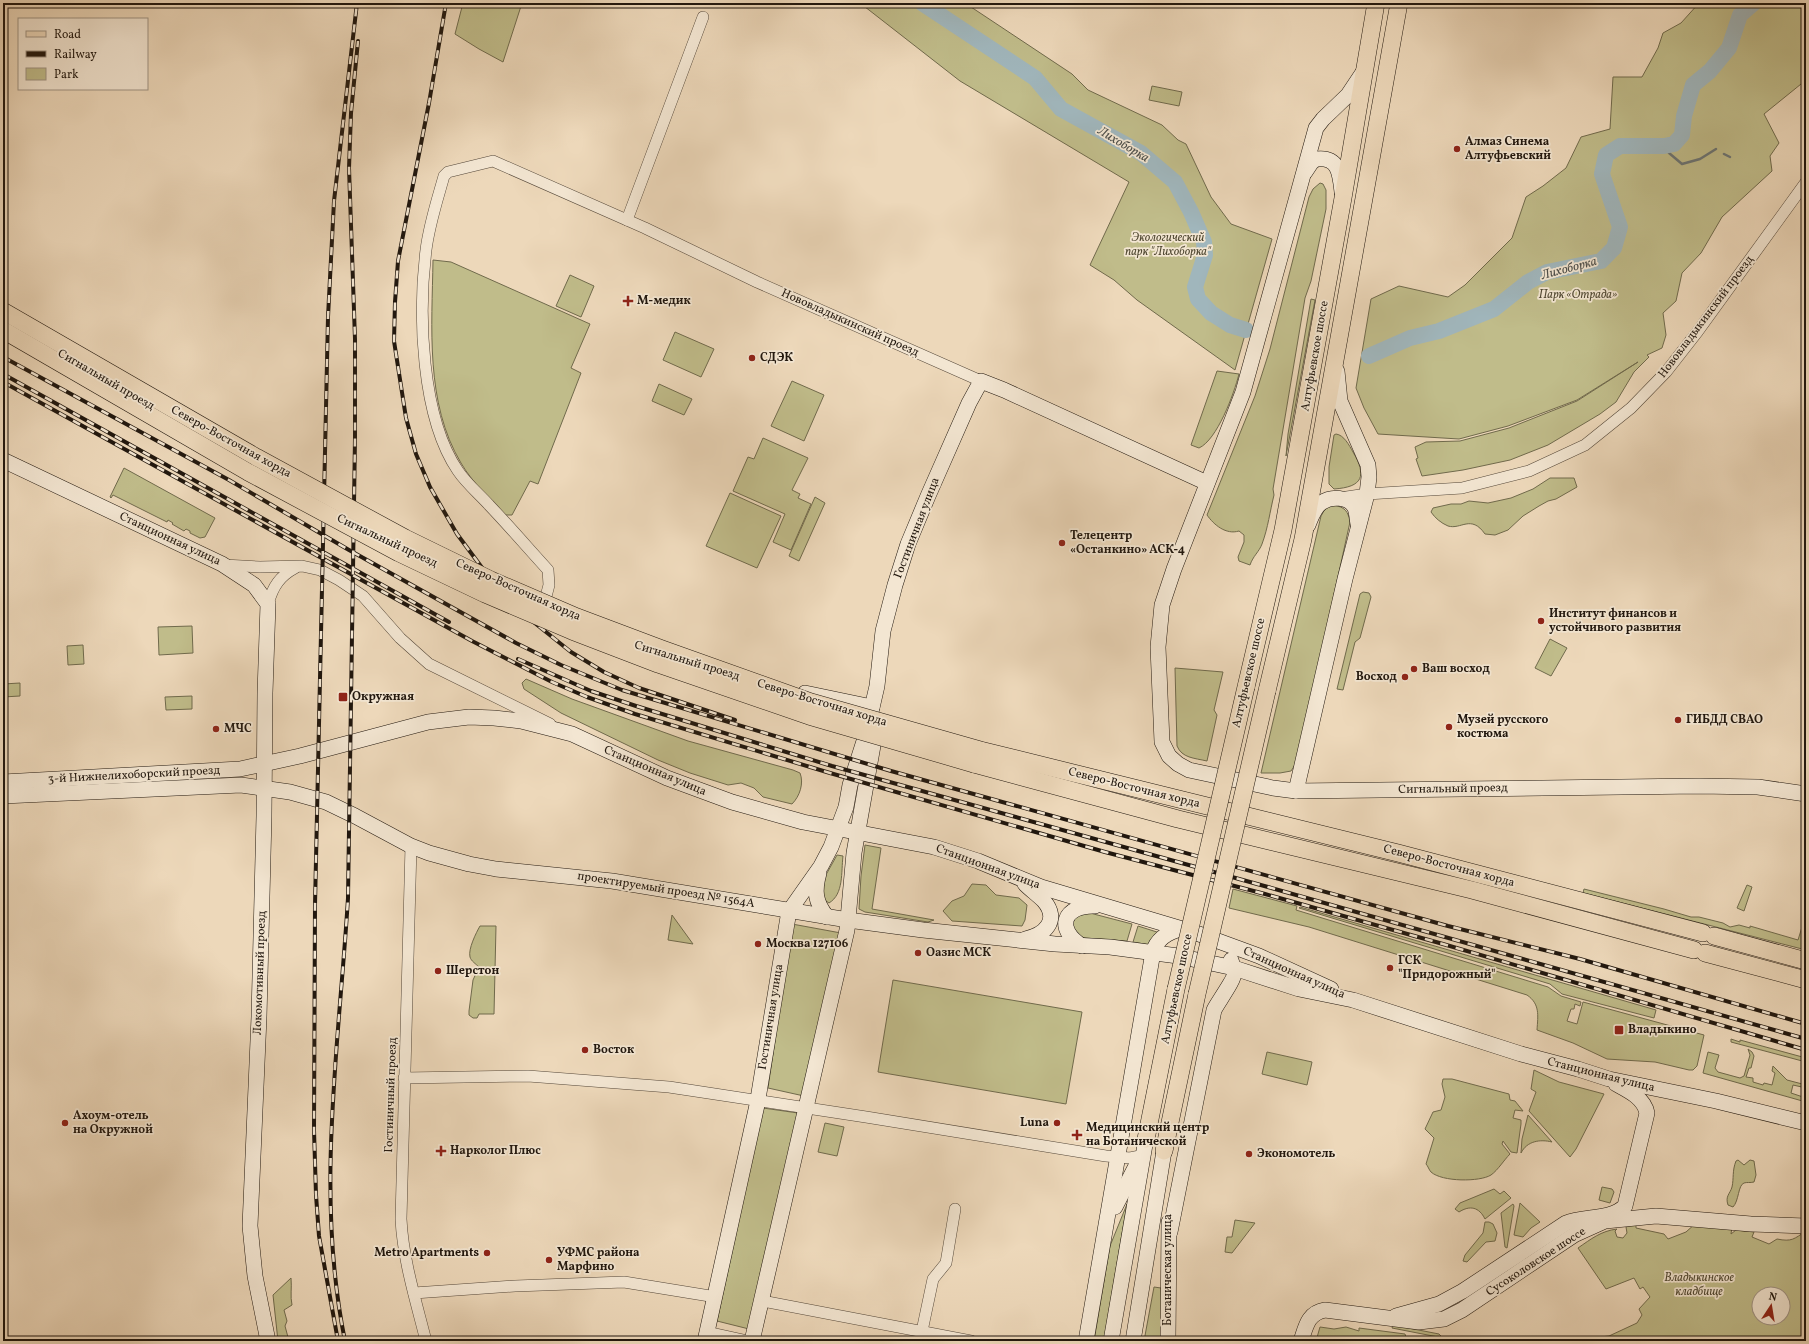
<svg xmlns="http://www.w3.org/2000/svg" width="1809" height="1344" font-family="Vollkorn,serif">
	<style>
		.green { fill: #c0bc8a; stroke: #706a4c; fill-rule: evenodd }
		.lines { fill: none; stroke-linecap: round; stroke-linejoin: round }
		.stream { stroke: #6d7676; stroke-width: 2.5 }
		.river { stroke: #a0b6bc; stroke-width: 16 }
		.street-casing { stroke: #544739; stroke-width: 12 }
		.secondary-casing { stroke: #21170e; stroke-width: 16 }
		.primary-casing { stroke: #21170e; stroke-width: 18 }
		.street { stroke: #f3e6d2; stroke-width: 11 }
		.secondary { stroke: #f3e6d2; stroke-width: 15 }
		.primary { stroke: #edd8ba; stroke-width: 17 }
		.rail-casing { stroke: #21170e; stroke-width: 4 }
		.rail { stroke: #f3e6d2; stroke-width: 2.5; stroke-dasharray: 8; stroke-linecap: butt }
		.primary-bridge-casing { stroke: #21170e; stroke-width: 18; stroke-linecap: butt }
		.primary-bridge { stroke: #edd8ba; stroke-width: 17 }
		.poi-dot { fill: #8f2418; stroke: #f3e6d2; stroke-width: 1.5 }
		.labels { text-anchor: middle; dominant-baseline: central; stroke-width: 3.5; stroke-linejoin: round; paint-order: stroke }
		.poi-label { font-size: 12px; font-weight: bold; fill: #21170e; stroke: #f3e6d2; text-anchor: start }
		.park-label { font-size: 12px; font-style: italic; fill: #514933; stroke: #f3e6d2 }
		.street-label { font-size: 12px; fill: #21170e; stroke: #f3e6d2 }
		.water-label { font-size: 13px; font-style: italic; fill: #4d4f4b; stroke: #f3e6d2 }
	</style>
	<rect width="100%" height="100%" fill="#edd8ba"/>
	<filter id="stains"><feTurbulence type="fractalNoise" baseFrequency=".005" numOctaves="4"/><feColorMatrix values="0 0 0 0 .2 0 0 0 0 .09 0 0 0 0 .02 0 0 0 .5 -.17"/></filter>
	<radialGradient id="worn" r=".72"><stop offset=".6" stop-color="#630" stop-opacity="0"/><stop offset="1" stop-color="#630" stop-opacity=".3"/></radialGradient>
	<g class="green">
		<path d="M463 3H522L503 62 479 49 455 34Z"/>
		<path d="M860 3H965L1072 74 1088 90 1162 125 1178 140 1186 144 1211 197 1231 224 1272 239 1235 370 1137 300 1114 280 1090 265 1129 182 960 81Z"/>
		<path d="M1699 3H1806V80L1764 114 1779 143 1770 156 1772 171 1722 217 1701 253 1682 273 1676 301 1663 313 1666 335 1662 348 1647 355 1649 357 1634 372 1616 402 1600 414 1548 445 1510 460 1463 470 1422 476 1416 459 1418 458 1415 447 1426 442 1460 441 1509 428 1577 401 1638 362 1577 400 1508 426 1459 439 1378 434 1364 408 1356 388 1371 299 1399 286 1448 297 1465 285 1512 238 1526 197 1543 186 1566 168 1581 137 1610 129 1613 77H1642L1658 48 1663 33 1681 23Z"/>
		<path d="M1152 86 1182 92 1179 106 1149 100Z"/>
		<path d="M1320 183 1323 184 1326 190V209L1311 281 1305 298 1273 489 1274 495C1270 511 1268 528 1262 544 1259 552 1253 556 1250 565L1239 561 1238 557 1244 542V535L1239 531C1226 535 1214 525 1207 515L1255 396 1270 349 1309 197 1313 189Z"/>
		<path d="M433 260 451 262 590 324 571 368 581 373 538 484 530 481 512 515H504C490 499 472 482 461 463 425 403 432 327 433 260Z"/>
		<path d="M570 275 594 286 581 317 556 306Z"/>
		<path d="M1311 299 1315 300 1286 456 1288 434Z"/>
		<path d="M675 332 714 349 701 377 663 360Z"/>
		<path d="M1217 371 1239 374C1234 394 1217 440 1199 448L1191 445Z"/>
		<path d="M792 381 824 395 804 441 771 426Z"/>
		<path d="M659 384 692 399 684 415 652 401Z"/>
		<path d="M1336 434C1344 435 1349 445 1353 452 1367 476 1363 487 1334 489L1329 484V467L1334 435Z"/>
		<path d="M763 438 808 458 792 490 800 494 798 498 811 504 791 550 773 542 785 514 733 491 748 457 754 459Z"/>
		<path d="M124 468 215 518 205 537 200 538 190 533V531L186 529 184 531 172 524 173 523 168 520 167 522 113 495 111 498 110 497Z"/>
		<path d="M1550 478H1574L1577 487 1556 499 1548 501 1539 506 1523 516 1508 530 1495 535 1485 534C1471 514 1461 530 1448 526 1441 523 1435 518 1431 512L1433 508 1451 504H1461L1469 501 1488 503 1511 498 1533 489Z"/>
		<path d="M730 493 781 516 757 568 706 546Z"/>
		<path d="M815 497 825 503 799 561 789 556Z"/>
		<path d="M1333 505C1345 507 1348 511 1350 522L1297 762 1291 771 1280 773H1261L1321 516 1325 509Z"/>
		<path d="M1363 592 1369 593 1371 597 1360 638 1355 642 1343 690 1337 689 1360 594Z"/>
		<path d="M192 626 193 653 159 655 158 627Z"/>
		<path d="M1550 639 1567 648 1551 676 1535 668Z"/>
		<path d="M83 645 84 664 68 665 67 646Z"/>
		<path d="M1175 668 1223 672 1214 710 1217 715 1207 761C1194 758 1182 758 1177 746Z"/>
		<path d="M526 679 572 699 688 741 793 770 800 773C804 783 800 796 792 804L763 797 754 788 741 783 728 785 690 773 658 760 561 713 524 689 522 683Z"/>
		<path d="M20 683V696L3 697V684Z"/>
		<path d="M192 696V709L166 710 165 697Z"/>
		<path d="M865 845 881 848 872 909 934 920 928 922 865 912 859 909 861 876Z"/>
		<path d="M837 855 843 856C841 872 844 894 829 903L823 899 822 882Z"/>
		<path d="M972 884 986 885 996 895 1019 898 1027 905 1025 920 1022 926 952 921 943 911 952 901 964 896Z"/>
		<path d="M1747 885 1752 887 1744 911 1737 908Z"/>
		<path d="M1233 889 1297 906 1296 910 1548 987 1561 996 1581 1002 1580 1006 1575 1004 1574 1009H1571L1567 1021 1577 1024 1583 1002 1704 1035 1697 1066 1693 1070H1689L1655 1062 1607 1059 1573 1043 1537 1030C1538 1015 1540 1004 1527 995L1309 927 1229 908Z"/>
		<path d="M1584 889 1664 909 1691 917H1699L1723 923 1730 927 1739 925 1750 928V926L1798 940 1806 914V950L1583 893Z"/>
		<path d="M1300 907 1656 1010 1654 1018 1562 994 1550 984 1299 908Z"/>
		<path d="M1086 912 1132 924 1127 941 1084 938 1072 932 1070 920Z"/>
		<path d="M672 915 693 944 668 940Z"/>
		<path d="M792 924 841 933 804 1096 768 1088Z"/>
		<path d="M480 926H496L494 1014H479L477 1018H473L469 1015V1011L473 980 479 967C476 964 471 961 470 957 468 949 476 933 480 926Z"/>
		<path d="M1138 926 1160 933 1150 945 1133 942Z"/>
		<path d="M893 980 1082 1012 1066 1104 878 1072Z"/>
		<path d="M1731 1039 1740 1042V1040L1806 1058V1062L1731 1042Z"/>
		<path d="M1748 1049 1752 1052 1754 1056 1751 1068H1749L1746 1077 1753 1078V1082L1763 1085 1764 1083 1772 1085 1775 1073 1772 1071 1773 1066 1787 1080 1806 1085V1088L1793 1085 1791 1093 1806 1098V1102L1703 1073 1708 1052 1719 1055 1715 1068 1718 1072 1740 1078 1744 1076 1750 1055Z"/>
		<path d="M1267 1052 1312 1062 1307 1085 1262 1074Z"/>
		<path d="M1534 1070 1559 1082 1604 1094 1576 1149 1570 1157 1529 1111 1536 1092 1531 1089Z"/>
		<path d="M1443 1079H1452L1509 1094 1510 1100 1515 1101 1523 1111 1515 1110 1513 1118 1521 1120V1124L1517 1153 1511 1152 1503 1141 1502 1144 1510 1154C1504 1160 1498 1170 1491 1175 1480 1182 1442 1182 1431 1172 1429 1170 1428 1166 1426 1164L1434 1138 1425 1129 1433 1112 1441 1110 1445 1097 1442 1084Z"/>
		<path d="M763 1108 798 1113 749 1329 717 1321Z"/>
		<path d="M1528 1115 1552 1142C1540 1139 1527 1141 1521 1153L1522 1139Z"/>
		<path d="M825 1123 844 1127 837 1156 818 1152Z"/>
		<path d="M1738 1160 1744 1165 1750 1160 1754 1161 1756 1175 1754 1182C1750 1183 1747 1182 1744 1183 1738 1185 1739 1201 1733 1207L1728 1205C1725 1196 1730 1194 1732 1187 1734 1178 1732 1171 1736 1161Z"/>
		<path d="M1602 1187 1612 1189 1614 1192 1610 1203 1599 1200Z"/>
		<path d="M1494 1189 1500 1194 1504 1191 1511 1198 1485 1219C1479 1207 1470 1205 1459 1212L1455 1209 1460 1203Z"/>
		<path d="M1520 1203 1540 1222 1531 1228 1523 1237 1514 1235Z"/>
		<path d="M1127 1204 1104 1341H1094L1110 1246Z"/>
		<path d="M1513 1204 1514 1206 1507 1248 1505 1247 1501 1213Z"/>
		<path d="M1235 1220 1255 1223 1232 1253 1225 1252 1227 1237H1232Z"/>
		<path d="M1485 1222H1489L1493 1224 1497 1233 1495 1241 1486 1242 1467 1262 1463 1261 1465 1255 1483 1233Z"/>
		<path d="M1696 1223 1732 1227 1731 1234 1736 1230 1754 1232 1752 1237 1769 1244 1777 1239C1792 1242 1794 1239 1806 1231V1341H1590L1600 1337 1609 1336 1637 1323 1642 1315 1639 1309 1650 1297 1643 1287 1640 1289 1634 1278 1606 1289 1578 1248C1591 1239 1601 1231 1617 1229L1615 1231 1617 1237 1623 1238 1627 1233 1626 1227 1636 1224V1228L1664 1234 1668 1239 1686 1232ZM1759 1294H1783V1318H1759Z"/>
		<path d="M291 1278C292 1288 290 1296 292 1305L284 1310 287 1321 285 1326 289 1341H278L273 1295Z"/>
		<path d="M1154 1287 1161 1288 1163 1341H1144Z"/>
		<path d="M1393 1325 1439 1334 1441 1336 1438 1337 1392 1328Z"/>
		<path d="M1320 1327 1334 1329 1346 1327 1359 1331V1328L1405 1334 1406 1337V1341H1316Z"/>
	</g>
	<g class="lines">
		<g class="stream">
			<path d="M1664 146 1669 153 1682 164 1700 159 1716 149"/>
			<path d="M1724 154 1730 157"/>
		</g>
		<g class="river">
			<path d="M922 3 1035 78 1061 109 1141 153 1175 182 1191 212 1204 242 1205 255 1195 287 1198 299 1211 313 1230 325 1246 330"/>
			<path d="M1369 356 1410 338 1439 331 1494 309 1528 282 1547 272 1601 261 1614 248 1620 227 1602 174 1606 155 1620 146H1664L1674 144 1682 135 1684 116 1693 85 1710 71 1729 48 1740 15 1754 3"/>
		</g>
		<g class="street-casing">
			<g id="street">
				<path d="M627 220 703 17"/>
				<path d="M1340 498 1367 494 1462 488 1529 471 1585 445 1631 408 1666 372 1698 331 1806 182"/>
				<path d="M224 565 260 567 302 566 320 570 339 580 363 596 400 638 429 664 550 724"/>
				<path d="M268 604C273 586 280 576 295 568"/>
				<path d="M543 608 549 585 548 570C528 548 509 526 489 505 479 494 466 483 458 471 421 417 418 314 426 250 429 225 437 201 444 176L448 172 493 161 645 228 757 282 981 381"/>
				<path d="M411 846 401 1219C403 1260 416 1301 426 1341"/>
				<path d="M404 1078 528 1076 669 1087 866 1117 1106 1156 1130 1158 1140 1156"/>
				<path d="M414 1293 515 1286 624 1282 716 1297"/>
				<path d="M762 1301 971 1341"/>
				<path d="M922 1331 933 1279 946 1263 955 1209"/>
				<path d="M707 1332 748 1341"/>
			</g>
		</g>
		<g class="secondary-casing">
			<g id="secondary">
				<path d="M1364 71 1348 95 1323 119 1316 128 1243 392 1174 569 1162 605 1158 647 1162 742 1169 756 1178 764 1189 770 1273 788 1296 791 1699 786 1758 787 1806 794"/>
				<path d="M1305 172 1311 163 1316 159C1339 156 1340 174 1342 192"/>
				<path d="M3 460 222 564 254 585 268 604 265 693 264 816 259 1017 250 1226 255 1276 268 1341"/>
				<path d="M1308 525C1311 518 1314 508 1321 503 1331 496 1349 496 1355 508 1357 513 1357 519 1358 524"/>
				<path d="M805 693 872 707"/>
				<path d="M3 782 240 769 300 756 428 722 469 717 494 718 521 721 572 734 667 778 732 802 803 822 934 847 978 861 1041 887 1199 934 1259 956 1331 989"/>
				<path d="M1296 791 1345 579 1367 494 1369 477 1368 465 1340 401 1337 371"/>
				<path d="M3 796 241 785 290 792 326 802 355 816 411 846 429 853 469 864 496 869 612 881 848 920 923 930 1055 944 1110 947 1178 956 1234 968 1299 989 1353 1000 1521 1054 1578 1069 1609 1079 1716 1101 1806 1123"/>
				<path d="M819 873C814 891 815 902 827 917"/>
				<path d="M1025 884C1031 890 1038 895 1044 901 1060 920 1045 935 1025 939"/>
				<path d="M1082 946C1055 929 1063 905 1095 906"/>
				<path d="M1115 1207 1137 1164"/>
				<path d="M1170 1232 1214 1010C1218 1002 1235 979 1234 973 1234 968 1232 964 1231 960"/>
				<path d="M1396 1316 1439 1304 1463 1291 1566 1223C1584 1215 1610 1221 1625 1206L1647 1113C1644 1098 1629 1091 1616 1084"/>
				<path d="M705 1341 757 1105 788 917 790 910 821 866 831 847 846 807 850 785 865 738 877 686 883 631 895 585 908 544 928 496 969 403 981 381 1004 390 1207 483"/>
				<path d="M752 1341 847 930 854 853 874 740 871 726"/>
				<path d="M1086 1341 1153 952C1157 939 1168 932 1181 929"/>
				<path d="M1111 1341 1146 1139"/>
				<path d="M1133 1341 1164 1151"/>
				<path d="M1168 1341 1169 1222"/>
				<path d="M1301 1341C1306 1326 1308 1313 1325 1310L1419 1322 1444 1319 1462 1310 1574 1235 1605 1221 1656 1216 1751 1224 1806 1226"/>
			</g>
		</g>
		<g class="primary-casing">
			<g id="primary">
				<path d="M1246 687 1283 530 1343 198 1376 3"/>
				<path d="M1267 691 1303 539 1399 3"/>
				<path d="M980 750 1398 853 1703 933"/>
				<path d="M974 764 1178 819 1472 890 1694 950"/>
				<path d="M1714 936 1806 961"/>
				<path d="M1705 953 1806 980"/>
				<path d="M1146 1139 1176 989"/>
				<path d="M1164 1151 1197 994"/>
			</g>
		</g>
		<use href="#street" class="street"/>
		<use href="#secondary" class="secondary"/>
		<use href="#primary" class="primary"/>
		<g class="rail-casing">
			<g id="rail">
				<path d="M446 3 429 103 398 261 395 302 394 341 406 418 416 454 430 487 457 534 500 592 521 612 571 652 604 672 639 688 735 720"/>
				<path d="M3 357 229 480 349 550 516 643 561 665 622 690 891 771 1448 926 1580 959 1806 1024"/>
				<path d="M3 374 449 622"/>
				<path d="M3 382 472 641 552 682 587 697 635 714 830 773 1105 852 1265 894 1443 944 1806 1050"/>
				<path d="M518 659 591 691 636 706 832 766 1268 887 1806 1039"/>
				<path d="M338 1341 319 1236 316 1195 314 1130 315 905 328 317 334 201 357 3"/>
				<path d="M345 1341C315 1194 339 1046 348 898L355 438V339L349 168 351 113 358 41"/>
			</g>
		</g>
		<use href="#rail" class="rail"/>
		<g class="primary-bridge-casing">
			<g id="primary-bridge">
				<path d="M3 311 256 457 405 538 491 580 577 617 662 649 811 702 980 750"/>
				<path d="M3 330 248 472 399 553 485 594 572 631 658 664 809 716 974 764"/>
				<path d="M1176 989 1246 687"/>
				<path d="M1197 994 1267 691"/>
			</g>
		</g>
		<use href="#primary-bridge" class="primary-bridge"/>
	</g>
	<g class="poi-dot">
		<circle cx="1457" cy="149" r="4"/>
		<path d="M626 295h4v4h4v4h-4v4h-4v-4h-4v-4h4z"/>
		<circle cx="752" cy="358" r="4"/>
		<circle cx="1062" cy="543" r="4"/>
		<circle cx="1541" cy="621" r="4"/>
		<circle cx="1414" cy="669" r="4"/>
		<circle cx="1405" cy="677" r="4"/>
		<rect x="338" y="692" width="10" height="10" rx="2"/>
		<circle cx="1678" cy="720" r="4"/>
		<circle cx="1449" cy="727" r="4"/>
		<circle cx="216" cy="729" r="4"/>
		<circle cx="758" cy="944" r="4"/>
		<circle cx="918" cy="953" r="4"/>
		<circle cx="1390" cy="968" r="4"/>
		<circle cx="438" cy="971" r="4"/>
		<rect x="1614" y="1025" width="10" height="10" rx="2"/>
		<circle cx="585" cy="1050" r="4"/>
		<circle cx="65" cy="1123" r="4"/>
		<circle cx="1057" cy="1123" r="4"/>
		<path d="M1075 1129h4v4h4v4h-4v4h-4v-4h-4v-4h4z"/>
		<path d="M439 1145h4v4h4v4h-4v4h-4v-4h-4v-4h4z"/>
		<circle cx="1249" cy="1154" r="4"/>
		<circle cx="487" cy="1253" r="4"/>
		<circle cx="549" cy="1260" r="4"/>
	</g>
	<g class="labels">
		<g class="poi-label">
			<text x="1465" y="142">Алмаз Синема<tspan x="1465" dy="14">Алтуфьевский</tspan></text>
			<text x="637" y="301">М-медик</text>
			<text x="760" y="358">СДЭК</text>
			<text x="1070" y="536">Телецентр<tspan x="1070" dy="14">«Останкино» АСК-4</tspan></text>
			<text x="1549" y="614">Институт финансов и<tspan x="1549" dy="14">устойчивого развития</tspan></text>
			<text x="1422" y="669">Ваш восход</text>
			<text x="1397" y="677" text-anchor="end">Восход</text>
			<text x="352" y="697">Окружная</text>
			<text x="1457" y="720">Музей русского<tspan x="1457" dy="14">костюма</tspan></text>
			<text x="1686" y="720">ГИБДД СВАО</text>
			<text x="224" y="729">МЧС</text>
			<text x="766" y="944">Москва 127106</text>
			<text x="926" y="953">Оазис МСК</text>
			<text x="1398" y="961">ГСК<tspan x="1398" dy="14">"Придорожный"</tspan></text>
			<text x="446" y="971">Шерстон</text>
			<text x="1628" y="1030">Владыкино</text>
			<text x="593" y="1050">Восток</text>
			<text x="73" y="1116">Ахоум-отель<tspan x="73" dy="14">на Окружной</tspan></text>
			<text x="1049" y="1123" text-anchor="end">Luna</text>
			<text x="1086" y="1128">Медицинский центр<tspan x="1086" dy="14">на Ботанической</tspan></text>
			<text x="450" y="1151">Нарколог Плюс</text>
			<text x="1257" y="1154">Экономотель</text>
			<text x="479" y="1253" text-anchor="end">Metro Apartments</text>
			<text x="557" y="1253">УФМС района<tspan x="557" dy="14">Марфино</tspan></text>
		</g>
		<g class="park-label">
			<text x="1168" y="238">Экологический<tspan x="1168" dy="14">парк "Лихоборка"</tspan></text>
			<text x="1578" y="295">Парк «Отрада»</text>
			<text x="1699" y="1278">Владыкинское<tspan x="1699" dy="14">кладбище</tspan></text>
		</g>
		<g class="street-label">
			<text transform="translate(1706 317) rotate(-53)">Нововладыкинский проезд</text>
			<text transform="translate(850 323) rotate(24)">Нововладыкинский проезд</text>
			<text transform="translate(1315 356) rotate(-80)">Алтуфьевское шоссе</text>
			<text transform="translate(106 380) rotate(30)">Сигнальный проезд</text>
			<text transform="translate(231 442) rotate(29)">Северо-Восточная хорда</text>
			<text transform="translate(917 528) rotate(-69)">Гостиничная улица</text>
			<text transform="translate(170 539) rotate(25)">Станционная улица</text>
			<text transform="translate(387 541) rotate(25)">Сигнальный проезд</text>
			<text transform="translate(518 590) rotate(24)">Северо-Восточная хорда</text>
			<text transform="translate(687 661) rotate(17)">Сигнальный проезд</text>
			<text transform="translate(1249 673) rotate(-77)">Алтуфьевское шоссе</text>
			<text transform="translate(822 703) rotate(17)">Северо-Восточная хорда</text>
			<text transform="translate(655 771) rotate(23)">Станционная улица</text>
			<text transform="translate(134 775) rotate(-3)">3-й Нижнелихоборский проезд</text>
			<text transform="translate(1134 788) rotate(14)">Северо-Восточная хорда</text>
			<text transform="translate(1453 789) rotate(-1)">Сигнальный проезд</text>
			<text transform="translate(1449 866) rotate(15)">Северо-Восточная хорда</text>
			<text transform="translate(988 867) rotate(20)">Станционная улица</text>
			<text transform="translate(666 890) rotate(9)">проектируемый проезд № 1564А</text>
			<text transform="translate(260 973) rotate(-88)">Локомотивный проезд</text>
			<text transform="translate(1294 973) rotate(24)">Станционная улица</text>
			<text transform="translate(1177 989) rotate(-78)">Алтуфьевское шоссе</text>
			<text transform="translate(771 1017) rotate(-81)">Гостиничная улица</text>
			<text transform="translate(1601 1075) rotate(14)">Станционная улица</text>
			<text transform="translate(391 1095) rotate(-88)">Гостиничный проезд</text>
			<text transform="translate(1536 1262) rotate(-33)">Сусоколовское шоссе</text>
			<text transform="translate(1168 1270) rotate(-90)">Ботаническая улица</text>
		</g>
		<g class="water-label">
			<text transform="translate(1123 145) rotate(31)">Лихоборка</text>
			<text transform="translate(1569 269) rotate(-15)">Лихоборка</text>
		</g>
	</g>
	<rect width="1809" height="1344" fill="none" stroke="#edd8ba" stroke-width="16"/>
	<rect x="4" y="4" width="1801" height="1336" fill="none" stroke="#21170e" stroke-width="2"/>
	<rect x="8" y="8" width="1793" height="1328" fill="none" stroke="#21170e"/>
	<rect x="18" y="18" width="130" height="72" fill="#f3e6d2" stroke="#9f9384"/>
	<rect x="26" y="31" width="20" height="6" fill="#edd8ba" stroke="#9f9384"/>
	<text x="54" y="38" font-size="12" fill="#21170e">Road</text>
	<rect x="26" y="51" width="20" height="6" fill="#21170e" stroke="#9f9384"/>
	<text x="54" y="58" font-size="12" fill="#21170e">Railway</text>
	<rect x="26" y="68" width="20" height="12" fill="#c0bc8a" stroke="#9f9384"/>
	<text x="54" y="78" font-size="12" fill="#21170e">Park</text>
	<g transform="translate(1771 1306) rotate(12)"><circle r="19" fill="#f3e6d2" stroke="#9f9384"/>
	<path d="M0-3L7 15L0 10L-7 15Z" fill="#8f2418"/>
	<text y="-6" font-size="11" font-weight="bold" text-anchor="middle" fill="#21170e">N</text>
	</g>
	<rect width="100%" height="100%" filter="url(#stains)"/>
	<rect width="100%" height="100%" fill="url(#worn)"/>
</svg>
